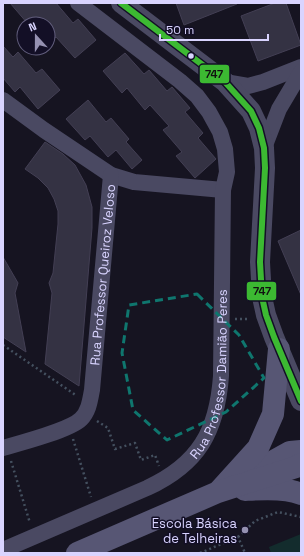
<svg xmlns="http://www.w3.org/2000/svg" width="304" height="556" font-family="'Space Grotesk',sans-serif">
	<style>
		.green { fill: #132c2d }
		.building { fill: #343243; stroke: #433f54 }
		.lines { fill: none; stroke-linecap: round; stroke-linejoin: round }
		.path { stroke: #44505f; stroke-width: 2.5; stroke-dasharray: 2 3; stroke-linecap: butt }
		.minor { stroke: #4a4962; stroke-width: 16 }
		.tertiary { stroke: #4a4962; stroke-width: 20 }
		.secondary { stroke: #575674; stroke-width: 22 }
		.bus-1-casing { stroke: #130f26; stroke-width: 9 }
		.bus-1 { stroke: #3cb932; stroke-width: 6 }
		.marked { fill: none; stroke: #0f766e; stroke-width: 3; stroke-dasharray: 8 5; stroke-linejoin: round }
		.bus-dot { fill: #d9d4ff; stroke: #130f26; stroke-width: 1.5 }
		.poi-dot { fill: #9591b1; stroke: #130f26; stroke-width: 1.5 }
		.labels { text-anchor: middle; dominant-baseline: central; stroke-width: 3; stroke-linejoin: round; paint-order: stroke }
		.street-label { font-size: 13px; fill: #d9d4ff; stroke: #130f26 }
		.poi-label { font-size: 13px; fill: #d9d4ff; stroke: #130f26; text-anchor: end }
		.line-badge { stroke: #130f26; stroke-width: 1.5 }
		.pale-badge-label { font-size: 11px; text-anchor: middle; font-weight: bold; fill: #111 }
	</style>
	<rect width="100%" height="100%" fill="#161421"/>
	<path class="green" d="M301 534V553H271L269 547Z"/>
	<g class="building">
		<path d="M10 3H56L73 23 78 19 96 40 75 58 56 37 48 44V24H28Z"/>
		<path d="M176 3H237V4L184 25Z"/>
		<path d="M275 3H286L301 45 258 61 241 16Z"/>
		<path d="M3 46 13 57 18 52 36 73 42 69 60 90 38 109 20 87 15 92 3 78Z"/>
		<path d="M125 53 144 74 149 70 167 91 172 87 190 108 185 112 203 133 198 138 216 159 195 178 176 156 182 152 163 130 169 126 150 105 145 110 127 88 122 93 103 71Z"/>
		<path d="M88 100 106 122 111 118 129 139 126 142 142 160 132 169 116 150 108 157 90 136 85 140 66 119Z"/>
		<path d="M45 142 63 154 75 165 86 185 92 207V228L79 386 45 364 52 293 49 283 53 273 58 224V211L54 199 48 188 38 178 25 169Z"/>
		<path d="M301 230V295L278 241Z"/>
		<path d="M3 257 18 283 15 293 26 352 3 337Z"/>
	</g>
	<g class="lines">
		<g class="path">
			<path d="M235 319H250"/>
			<path d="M3 345 77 396"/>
			<path d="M97 421 108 428 115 449 135 443 141 460 155 455 159 466"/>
			<path d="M73 439 91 497"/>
			<path d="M11 461 30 523"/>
			<path d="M238 537 255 521 278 512 301 517"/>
			<path d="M200 553 238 537 245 553"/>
		</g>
		<g class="minor">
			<path d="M225 82 248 86 263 82 301 67"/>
			<path d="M3 100 44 130 111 175 134 182 223 190"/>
			<path d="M264 148 279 109 301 72"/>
			<path id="s1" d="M3 448C21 443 70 430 81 419 89 411 90 400 92 390L111 175"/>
			<path id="s2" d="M3 550 147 488C199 464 217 431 221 376L223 190 227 172 225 149 220 132 209 112 197 96 180 81 78 3"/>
		</g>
		<path class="tertiary" d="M121 3 225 82 251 111 259 128 264 148 265 168 260 262 262 297 266 315 274 337 301 401"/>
		<g class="secondary">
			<path d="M259 469 290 452 301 451"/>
			<path d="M220 490 258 448 273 414 279 349"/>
			<path d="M245 490C261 489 286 487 301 494"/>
			<path d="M77 553 218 492 296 467 301 464"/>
		</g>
		<g class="bus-1-casing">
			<path id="bus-1" d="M121 3 225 82 251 111 259 128 264 148 265 168 260 262 262 297 266 315 274 337 301 401"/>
		</g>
		<use href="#bus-1" class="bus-1"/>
	</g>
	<path class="marked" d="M197 294 239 335 264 378 226 412 167 440 133 410 122 353 129 305Z"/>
	<circle class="bus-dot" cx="191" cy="56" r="3.5"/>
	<circle class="poi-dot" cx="245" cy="530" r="4"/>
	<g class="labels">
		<g class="street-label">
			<text stroke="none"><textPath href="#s1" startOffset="231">Rua Professor Queiroz Veloso</textPath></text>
			<text stroke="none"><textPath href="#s2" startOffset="299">Rua Professor Damião Peres</textPath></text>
		</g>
		<g class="poi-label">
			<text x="237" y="523">Escola Básica<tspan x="237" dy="15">de Telheiras</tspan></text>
		</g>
	</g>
	<g class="line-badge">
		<rect x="199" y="64" width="31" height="20" rx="4" fill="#3cb932"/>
		<rect x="246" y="281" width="31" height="20" rx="4" fill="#3cb932"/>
	</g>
	<g class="pale-badge-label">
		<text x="214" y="78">747</text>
		<text x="262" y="295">747</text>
	</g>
	<rect width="304" height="556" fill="none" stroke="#d9d4ff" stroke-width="8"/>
	<g transform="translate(36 36) rotate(339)"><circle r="19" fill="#130f26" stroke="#625e7d"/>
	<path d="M0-3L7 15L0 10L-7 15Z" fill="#9591b1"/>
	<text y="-6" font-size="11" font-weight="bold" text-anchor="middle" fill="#d9d4ff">N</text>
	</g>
	<path d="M160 34v6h108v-6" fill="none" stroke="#d9d4ff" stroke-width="2"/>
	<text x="166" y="34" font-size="12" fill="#d9d4ff" stroke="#130f26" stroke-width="3" paint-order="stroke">50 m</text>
</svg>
